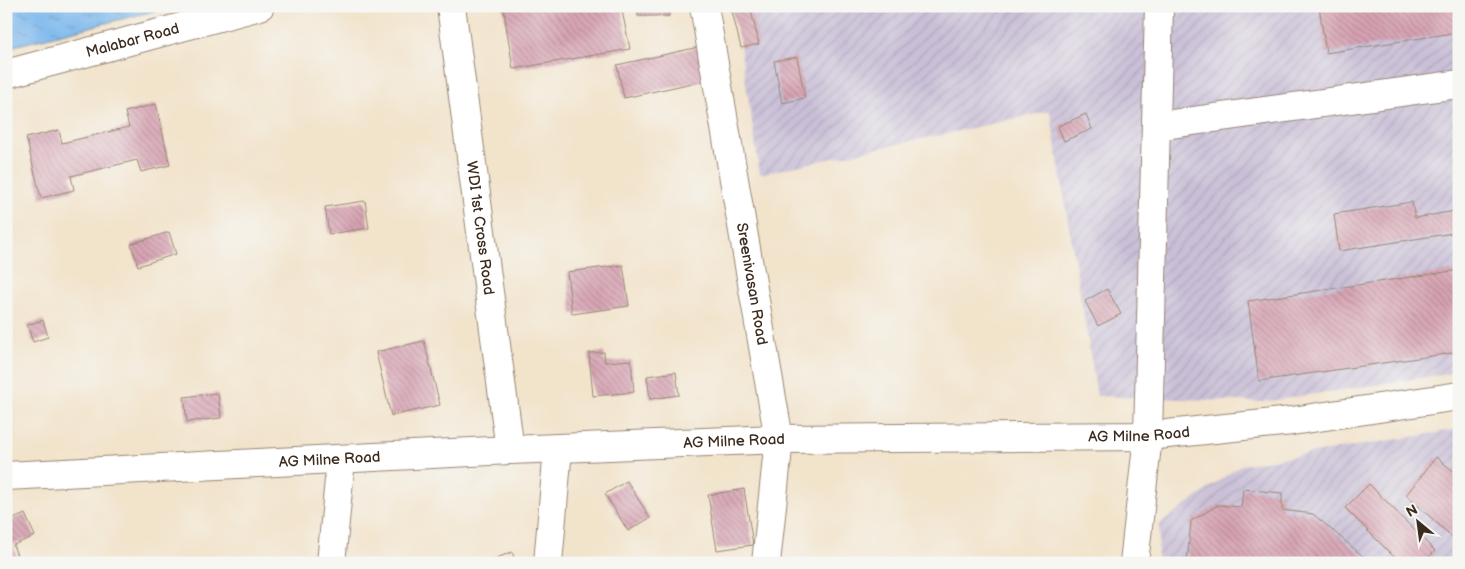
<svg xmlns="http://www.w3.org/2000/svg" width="1465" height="569" font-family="'Balsamiq Sans',sans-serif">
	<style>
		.industrial { fill: url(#industrial-furrows) }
		.water { fill: url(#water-ripples); stroke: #5a7086 }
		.building { fill: url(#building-back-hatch) }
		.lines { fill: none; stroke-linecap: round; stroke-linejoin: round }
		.minor-casing { stroke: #968674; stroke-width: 30 }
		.minor { stroke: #fff; stroke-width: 28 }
		.labels { text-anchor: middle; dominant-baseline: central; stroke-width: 4; stroke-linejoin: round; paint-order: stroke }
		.street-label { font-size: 15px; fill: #3b2a1e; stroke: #f6f6f2 }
	</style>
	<defs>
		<pattern id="industrial-furrows" width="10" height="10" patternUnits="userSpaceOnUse" patternTransform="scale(1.25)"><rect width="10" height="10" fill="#c9bfd7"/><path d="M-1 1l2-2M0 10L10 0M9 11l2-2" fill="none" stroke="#aea4b8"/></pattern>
		<pattern id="water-ripples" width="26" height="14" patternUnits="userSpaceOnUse" patternTransform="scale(1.25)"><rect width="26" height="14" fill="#7ab7ed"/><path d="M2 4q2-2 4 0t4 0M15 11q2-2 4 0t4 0" fill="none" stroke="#6595bf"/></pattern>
		<pattern id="building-back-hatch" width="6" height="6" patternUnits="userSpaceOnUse" patternTransform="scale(1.25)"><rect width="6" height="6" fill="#d7a3b3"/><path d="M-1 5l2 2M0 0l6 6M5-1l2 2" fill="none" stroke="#b08591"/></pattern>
	</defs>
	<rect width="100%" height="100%" fill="#f6f6f2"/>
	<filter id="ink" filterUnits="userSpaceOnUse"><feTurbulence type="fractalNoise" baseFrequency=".02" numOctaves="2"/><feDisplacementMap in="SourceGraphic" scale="10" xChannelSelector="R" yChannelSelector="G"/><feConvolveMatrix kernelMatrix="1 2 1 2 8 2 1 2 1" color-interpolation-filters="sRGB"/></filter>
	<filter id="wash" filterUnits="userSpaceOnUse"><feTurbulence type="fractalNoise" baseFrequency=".0096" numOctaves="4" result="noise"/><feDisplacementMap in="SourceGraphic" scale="20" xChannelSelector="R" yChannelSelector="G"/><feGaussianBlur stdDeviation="1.12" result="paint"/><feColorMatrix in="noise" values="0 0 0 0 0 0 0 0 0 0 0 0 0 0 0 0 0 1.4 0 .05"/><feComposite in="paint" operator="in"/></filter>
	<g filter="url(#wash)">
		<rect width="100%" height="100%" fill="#f2e3cb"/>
		<g class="industrial">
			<path d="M734 6H1459V372L1263 402 1097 396 1050 111 760 174Z"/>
			<path d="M1459 429V563H1157L1160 524 1241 465Z"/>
		</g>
		<path class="water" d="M6 6H174L6 48Z"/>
		<g id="blocks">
			<g class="building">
				<path d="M503 6H621L630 49 513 69Z"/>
				<rect x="638" y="6" width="31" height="10"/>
				<path d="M735 6H750L759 44 741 48 731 7Z"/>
				<path d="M1319 6H1459V32L1326 53Z"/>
				<path d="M699 47 706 80 624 98 617 65Z"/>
				<path d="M797 57 805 98 782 103 774 61Z"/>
				<path d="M156 104 170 165 141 172 137 160 71 176 74 190 41 198 26 138 59 130 62 143 129 127 125 112Z"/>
				<path d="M1086 114 1092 129 1064 141 1058 126Z"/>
				<path d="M365 201 369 228 329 234 325 207Z"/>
				<path d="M1412 202 1415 218 1455 211 1459 232 1339 251 1334 214Z"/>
				<path d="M169 232 176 254 138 266 131 244Z"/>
				<path d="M623 265 629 306 572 314 567 272Z"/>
				<path d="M1459 270V352L1259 381 1248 301Z"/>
				<path d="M1107 289 1121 314 1098 326 1085 301Z"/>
				<path d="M43 320 48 337 33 342 27 325Z"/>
				<path d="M424 341 440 405 391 416 376 352Z"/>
				<path d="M604 352 605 362 631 360 634 392 593 396 589 353Z"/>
				<path d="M676 372 679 395 650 399 647 376Z"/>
				<path d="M218 393 221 418 187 422 184 397Z"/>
				<path d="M1436 457 1459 476V543L1406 495Z"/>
				<path d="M627 481 650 518 628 531 605 494Z"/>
				<path d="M1369 484 1435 551 1423 563H1400L1345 508Z"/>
				<path d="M744 489 753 545 717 550 708 495Z"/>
				<path d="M1243 489 1282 493V510L1313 514 1371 563H1187L1191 521 1218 505 1241 507Z"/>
				<path d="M25 514 35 536 13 545 20 563H6V522Z"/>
				<path d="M512 552 516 563H490L489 561Z"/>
			</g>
		</g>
	</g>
	<g filter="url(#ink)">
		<use href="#blocks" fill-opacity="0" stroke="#968674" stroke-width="1"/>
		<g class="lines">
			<g class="minor-casing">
				<g id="minor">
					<path id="s1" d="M451 6 510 450"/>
					<path id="s2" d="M704 6 779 439 766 563"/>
					<path id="s3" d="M6 74 260 6"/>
					<path d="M1157 126 1459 84"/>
					<path id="s4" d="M6 476 510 450 779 439 1148 436 1292 421 1459 396"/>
					<path d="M331 563 341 459"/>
					<path d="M548 563 558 449"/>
					<path d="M1134 563 1148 436 1159 6"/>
				</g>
			</g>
			<use href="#minor" class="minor"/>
		</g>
	</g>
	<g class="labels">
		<g class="street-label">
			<text stroke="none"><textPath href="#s3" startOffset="131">Malabar Road</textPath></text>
			<text stroke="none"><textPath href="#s1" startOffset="224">WDI 1st Cross Road</textPath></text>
			<text stroke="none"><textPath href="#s2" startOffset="282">Sreenivasan Road</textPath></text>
			<text stroke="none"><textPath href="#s4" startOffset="1134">AG Milne Road</textPath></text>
			<text stroke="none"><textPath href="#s4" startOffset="729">AG Milne Road</textPath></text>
			<text stroke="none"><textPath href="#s4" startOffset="324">AG Milne Road</textPath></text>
		</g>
	</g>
	<rect width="1465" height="569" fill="none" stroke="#f6f6f2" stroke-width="25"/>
	<g transform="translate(1418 522) rotate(331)" stroke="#f6f6f2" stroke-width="4" paint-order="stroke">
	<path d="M0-4L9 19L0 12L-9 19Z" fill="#3b2a1e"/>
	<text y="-8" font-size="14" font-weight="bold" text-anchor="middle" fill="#3b2a1e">N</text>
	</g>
</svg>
